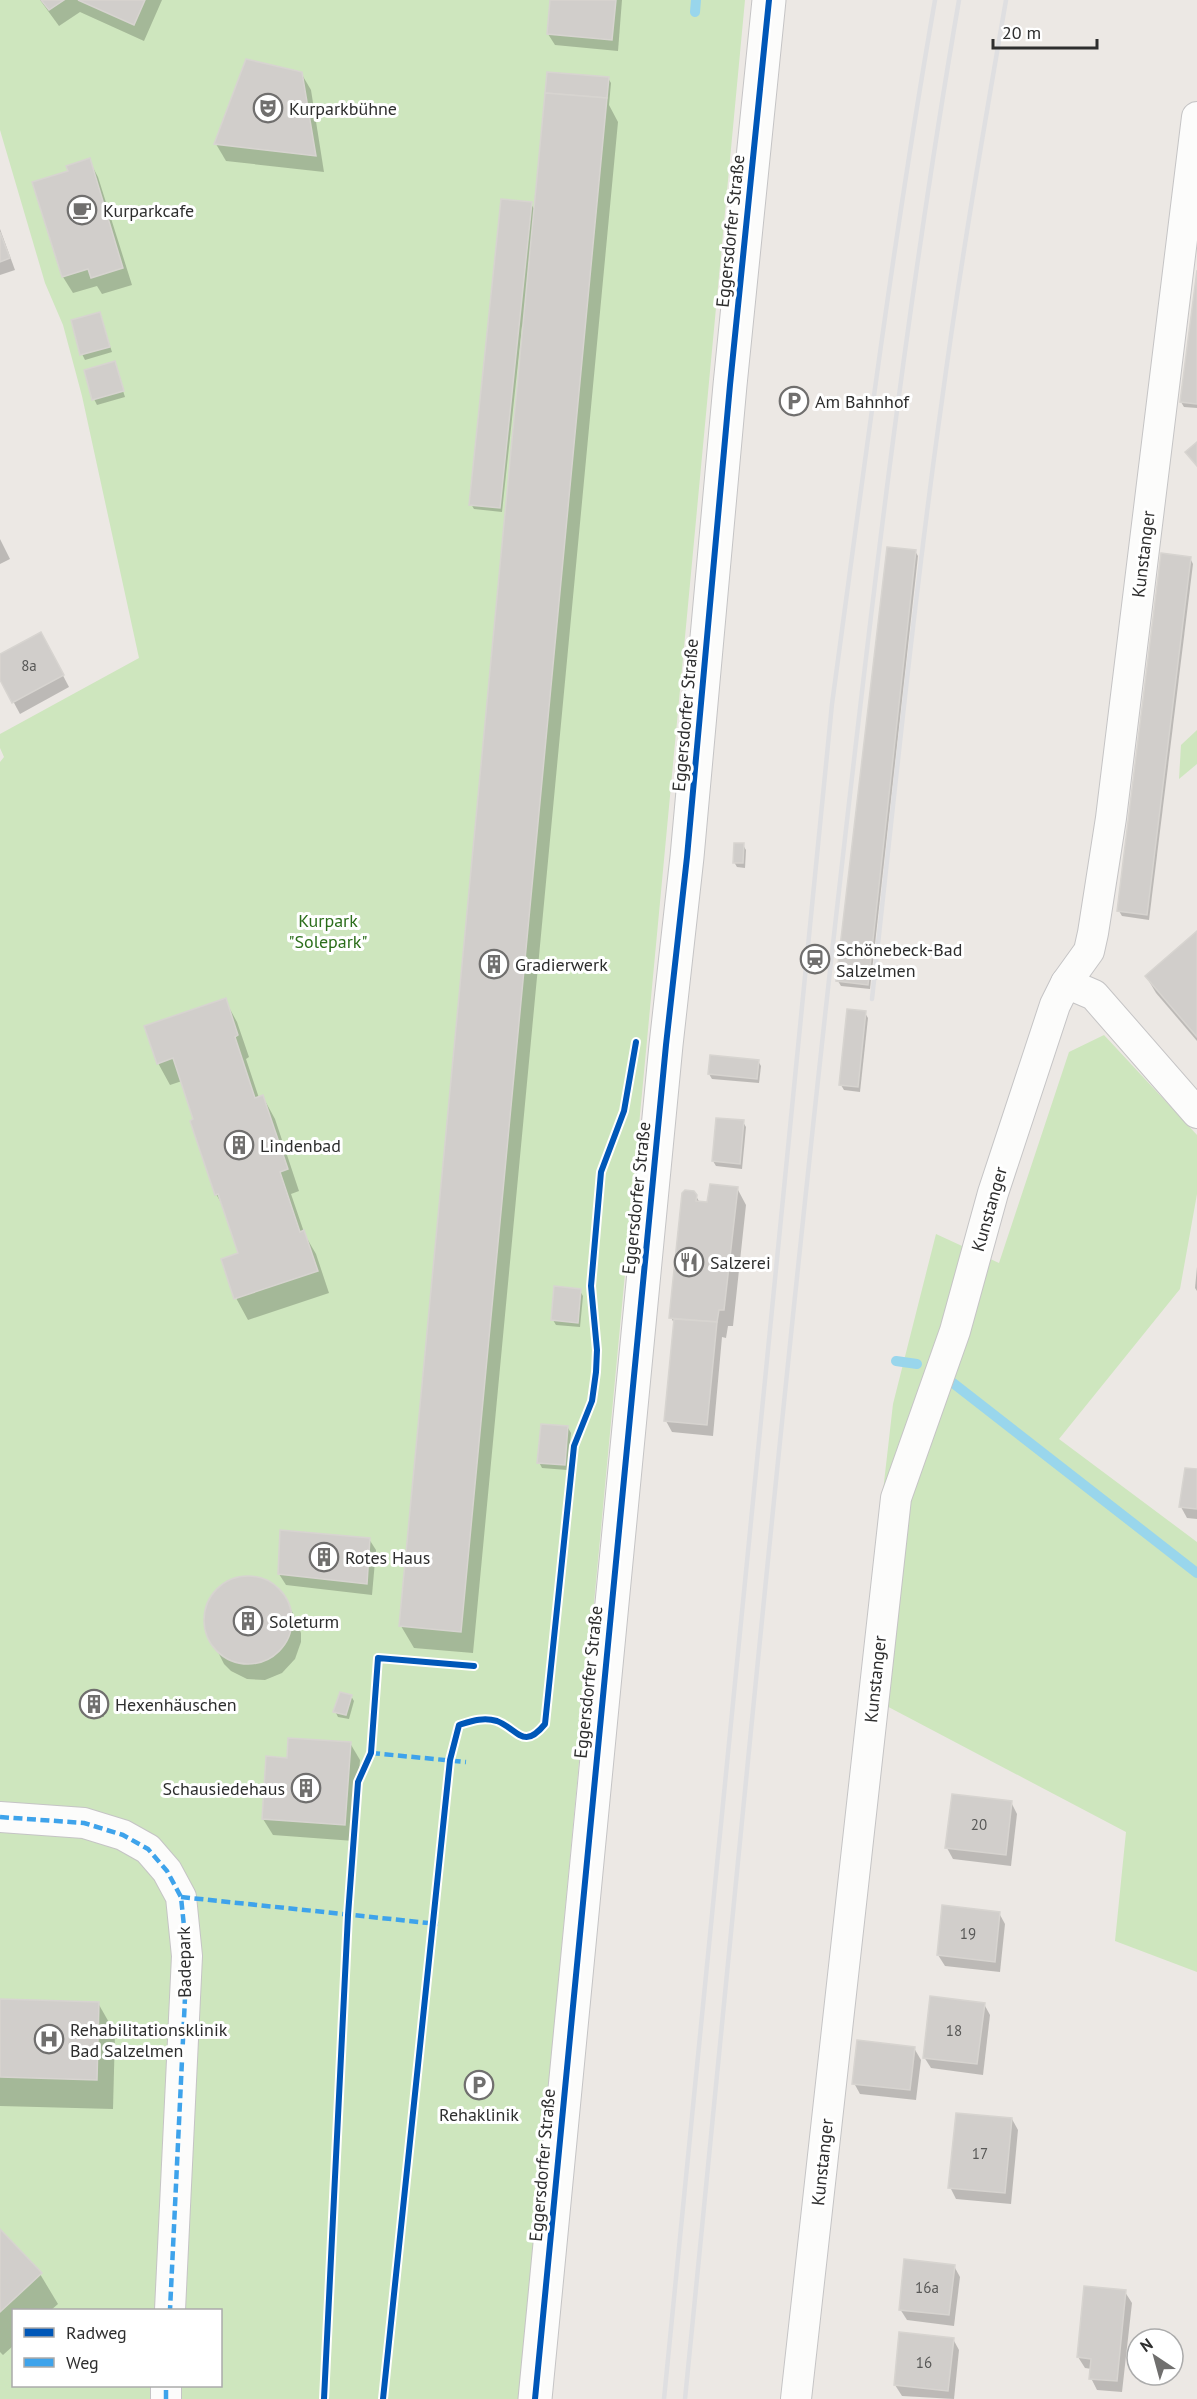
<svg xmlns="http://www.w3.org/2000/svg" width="1197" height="2399" font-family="'PT Sans',sans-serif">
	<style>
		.green { fill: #cee6be; fill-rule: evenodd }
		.shadow { fill: #0003 }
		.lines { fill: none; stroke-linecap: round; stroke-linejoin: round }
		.stream { stroke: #99d6ec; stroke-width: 10 }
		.building { fill: #d1cecb; stroke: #d7d4d0; stroke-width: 1.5 }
		.street-casing { stroke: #c5c4c5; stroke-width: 32 }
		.secondary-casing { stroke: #c5c4c5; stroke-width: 35 }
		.street { stroke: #fcfcfb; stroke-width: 30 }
		.secondary { stroke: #fcfcfb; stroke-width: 33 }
		.rail { stroke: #dfdfe1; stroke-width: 4.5 }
		.quiet { stroke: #3ea3eb; stroke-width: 4.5; stroke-dasharray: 9 4.5; stroke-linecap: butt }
		.cycleway-casing { stroke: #fff; stroke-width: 10 }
		.cycleway { stroke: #0057b8; stroke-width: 6 }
		.labels { text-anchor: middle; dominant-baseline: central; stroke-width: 6; stroke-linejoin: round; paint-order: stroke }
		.number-label { font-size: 15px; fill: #585857 }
		.poi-label { font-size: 18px; fill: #2e2e2e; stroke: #fff; text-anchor: start }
		.street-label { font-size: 18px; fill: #2e2e2e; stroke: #fff }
		.park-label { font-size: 18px; fill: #2c6e1b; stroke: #fff }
	</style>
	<rect width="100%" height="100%" fill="#ece8e4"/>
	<g class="green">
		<path d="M0 0H745L519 2399H0V762L4 757 0 748V734L139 658 82 396 63 325 45 283 0 130ZM14 2310H220V2386H14Z"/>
		<path d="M1197 730V764L1179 779 1181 745Z"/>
		<path d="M1104 1035 1197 1135V1194L1180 1289 1059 1439 1197 1542V1972L1115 1941 1126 1832 860 1692 893 1404 936 1234 999 1263 1069 1052Z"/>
	</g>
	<g class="shadow">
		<path d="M40 0H162L144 41 80 12 59 26Z"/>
		<path d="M552 0H622L618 51 555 45 548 34Z"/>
		<path d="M301 73 311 90 324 172 226 161 216 144Z"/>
		<path d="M608 78 611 83 609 105 618 122 473 1653 414 1648 401 1626 525 327 522 326 502 512 474 509 471 504 531 204 536 212Z"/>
		<path d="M89 160 98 177 132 285 102 294 97 286 73 293 63 277 70 172Z"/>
		<path d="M0 229 15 270 0 275Z"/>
		<path d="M1197 281V408L1184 407 1181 402Z"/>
		<path d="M99 313 112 352 85 360 82 354Z"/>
		<path d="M114 363 125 397 97 405 94 399Z"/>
		<path d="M0 539 10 559 0 564Z"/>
		<path d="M915 551 918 556 870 989 841 986 838 981Z"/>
		<path d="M1190 558 1193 564 1149 920 1122 916 1119 911Z"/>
		<path d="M47 645 69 687 20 714 0 677V655Z"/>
		<path d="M743 845 746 850 745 868 737 867 734 862Z"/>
		<path d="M1197 933V1041L1156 993 1146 976Z"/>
		<path d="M225 1000 237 1022 249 1057 246 1059 259 1098 263 1097 275 1119 299 1191 291 1194 305 1235 316 1254 329 1293 248 1320 236 1298 223 1260 240 1254 226 1211 216 1194 182 1081 170 1085 158 1063Z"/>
		<path d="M865 1013 868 1018 860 1092 844 1090 841 1085Z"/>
		<path d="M758 1061 761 1066 759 1083 712 1079 709 1074Z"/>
		<path d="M743 1122 746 1127 742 1169 716 1166 713 1161Z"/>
		<path d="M737 1188 746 1205 733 1326H728L726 1338 722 1337 713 1436 672 1432 666 1421 675 1326 671 1317 696 1196 700 1203 709 1204Z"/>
		<path d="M1197 1267V1291L1195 1288Z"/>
		<path d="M580 1291 583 1296 580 1327 556 1325 553 1320Z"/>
		<path d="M568 1428 571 1433 567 1470 542 1468 539 1462Z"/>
		<path d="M1197 1471V1519L1187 1518 1181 1507Z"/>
		<path d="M369 1539 376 1550 372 1595 286 1585 279 1574Z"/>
		<path d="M242 1578H254L271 1585 284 1597 294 1615 301 1633V1642L295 1659 282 1673 265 1680 247 1679 231 1671 224 1664 206 1628 205 1618 211 1598 225 1584Z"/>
		<path d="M351 1696 354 1701 349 1719 338 1717 335 1711Z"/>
		<path d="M102 1698 105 1703 104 1717 90 1716 87 1711Z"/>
		<path d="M350 1743 360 1760 354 1841 273 1835 263 1819Z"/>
		<path d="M1011 1802 1017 1814 1011 1866 953 1859 947 1848Z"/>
		<path d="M999 1913 1005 1924 1000 1972 945 1966 938 1955Z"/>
		<path d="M0 1999 98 2003 115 2033 113 2109 0 2106Z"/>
		<path d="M984 2004 990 2015 983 2075 931 2068 924 2057Z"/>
		<path d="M914 2048 921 2060 916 2100 860 2094 854 2083Z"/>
		<path d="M1012 2119 1018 2130 1011 2204 956 2199 950 2187Z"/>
		<path d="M0 2232 40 2274 58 2304 51 2310H14V2345L3 2355 0 2352Z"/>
		<path d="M954 2266 960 2277 954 2326 907 2320 900 2309Z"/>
		<path d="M1125 2292 1132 2303 1122 2392 1097 2390 1091 2378 1092 2369 1085 2368 1078 2357Z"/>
		<path d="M953 2339 959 2350 954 2399 902 2396 895 2385Z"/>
	</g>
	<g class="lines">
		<g class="stream">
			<path d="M695 12 696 0"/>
			<path d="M896 1361 917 1364"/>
			<path d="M953 1383 1197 1573"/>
		</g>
	</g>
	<g class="building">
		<path d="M41 0H64L49 10Z"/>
		<path d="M78 0H145L134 25Z"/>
		<path d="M550 0H616L612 40 547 34Z"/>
		<path d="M246 59 302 72 316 156 214 144Z"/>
		<path d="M547 72 609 77 607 98 545 93Z"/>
		<path d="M545 93 607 98 461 1632 399 1626Z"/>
		<path d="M90 158 123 268 91 278 88 269 62 277 32 182 68 171 66 166Z"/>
		<path d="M501 199 532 202 500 508 469 505Z"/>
		<path d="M0 232 10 258 0 262Z"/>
		<path d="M1197 270V404L1180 402Z"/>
		<path d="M100 312 110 347 80 355 71 320Z"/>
		<path d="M115 361 124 391 92 400 84 370Z"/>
		<path d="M1197 442V466L1185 452Z"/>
		<path d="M887 547 916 550 868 985 836 981Z"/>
		<path d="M1161 553 1191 557 1147 915 1117 911Z"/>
		<path d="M41 632 64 675 12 703 0 680V654Z"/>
		<path d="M734 843H744L743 863H733Z"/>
		<path d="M1197 931V1037L1145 976Z"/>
		<path d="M226 998 238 1035 235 1037 255 1098 263 1095 288 1169 280 1172 300 1232 304 1230 318 1271 234 1299 221 1259 238 1253 218 1194 215 1195 190 1121 193 1119 173 1058 157 1064 144 1026Z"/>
		<path d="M847 1009 866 1011 858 1087 839 1085Z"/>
		<path d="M710 1055 759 1060 757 1079 708 1074Z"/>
		<path d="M716 1118 744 1120 740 1164 712 1161Z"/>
		<path d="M710 1184 738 1187 724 1310H719L717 1322 669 1318 682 1193 685 1190 694 1191 697 1195 696 1201 707 1202Z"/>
		<path d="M554 1286 581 1289 578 1323 551 1320Z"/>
		<path d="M674 1319 717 1322 707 1425 664 1421Z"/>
		<path d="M541 1424 568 1426 565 1465 537 1463Z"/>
		<path d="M1185 1468 1197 1469V1509L1179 1507Z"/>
		<path d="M280 1530 370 1538 367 1584 278 1574Z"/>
		<circle cx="248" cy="1620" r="44"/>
		<path d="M340 1692 352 1695 346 1715 333 1712Z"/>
		<path d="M86 1695 103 1696 102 1713 85 1711Z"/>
		<path d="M288 1738 351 1742 345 1825 262 1819 266 1756 287 1758Z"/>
		<path d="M952 1794 1012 1801 1006 1855 945 1848Z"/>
		<path d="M942 1905 1000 1912 995 1962 937 1955Z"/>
		<path d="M930 1996 985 2003 977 2064 923 2058Z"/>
		<path d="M0 1999 99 2002 97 2080 0 2077Z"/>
		<path d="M857 2040 915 2047 910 2090 852 2084Z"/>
		<path d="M956 2113 1012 2118 1005 2193 948 2188Z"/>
		<path d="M0 2229 42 2273 0 2312Z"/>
		<path d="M904 2259 955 2265 949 2315 899 2310Z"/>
		<path d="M1084 2286 1126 2290 1117 2381 1089 2379 1091 2359 1077 2357Z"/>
		<path d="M899 2332 954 2338 948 2391 894 2385Z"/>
	</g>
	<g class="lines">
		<g class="street-casing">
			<g id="street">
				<path d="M1066 983 1094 995 1197 1113"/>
				<path d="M0 1817 84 1823 123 1835 148 1849 167 1871 181 1897 187 1956 170 2310"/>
				<path d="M166 2399V2386"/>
				<path d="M796 2399 896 1498 955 1331 993 1193 1055 1005 1066 983 1089 951 1093 933 1111 818 1197 117"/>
			</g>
		</g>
		<g class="secondary-casing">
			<path id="secondary" d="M535 2399 666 1045 687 857 730 385 769 0"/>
		</g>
		<use href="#street" class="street"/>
		<use href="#secondary" class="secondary"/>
		<g class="rail">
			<path d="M872 999C894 799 914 599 942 400 960 266 983 133 1006 0"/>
			<path d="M664 2399 832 704C864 469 894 234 935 0"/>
			<path d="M685 2399C734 1908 780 1416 835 926 870 616 906 307 959 0"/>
		</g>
		<g class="quiet">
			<path d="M371 1753 466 1762"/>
			<path d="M0 1817 84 1823 123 1835 148 1849 167 1871 181 1897 187 1956 170 2310"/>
			<path d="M181 1897 438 1924"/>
			<path d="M166 2399V2386"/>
		</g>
		<g class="cycleway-casing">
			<g id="cycleway">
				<path d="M324 2399 348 1915 358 1782 371 1753 378 1658 474 1666"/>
				<path d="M383 2399 450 1760 459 1725C472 1721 483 1717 497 1721 518 1729 523 1751 545 1724L574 1446 592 1401 596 1372 597 1350 591 1286 601 1172 624 1111 636 1042"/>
				<path d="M535 2399 666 1045 687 857 730 385 769 0"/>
			</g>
		</g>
		<use href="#cycleway" class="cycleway"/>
	</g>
	<defs>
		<g id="theatre-ring" transform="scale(1.5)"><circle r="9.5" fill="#fff" stroke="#706f6e" stroke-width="1.5"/><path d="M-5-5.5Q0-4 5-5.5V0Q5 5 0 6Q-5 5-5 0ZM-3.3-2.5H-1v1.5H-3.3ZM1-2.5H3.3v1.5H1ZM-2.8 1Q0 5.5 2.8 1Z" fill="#706f6e"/></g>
		<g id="cafe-ring" transform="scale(1.5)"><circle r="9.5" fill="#fff" stroke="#706f6e" stroke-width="1.5"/><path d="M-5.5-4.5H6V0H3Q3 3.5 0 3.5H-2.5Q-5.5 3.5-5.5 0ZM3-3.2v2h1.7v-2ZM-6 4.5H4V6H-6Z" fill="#706f6e"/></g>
		<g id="parking-ring" transform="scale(1.5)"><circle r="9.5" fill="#fff" stroke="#706f6e" stroke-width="1.5"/><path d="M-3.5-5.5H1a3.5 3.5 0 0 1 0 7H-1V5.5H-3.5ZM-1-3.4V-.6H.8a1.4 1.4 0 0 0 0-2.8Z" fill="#706f6e"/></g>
		<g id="station-ring" transform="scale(1.5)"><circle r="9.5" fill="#fff" stroke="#706f6e" stroke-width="1.5"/><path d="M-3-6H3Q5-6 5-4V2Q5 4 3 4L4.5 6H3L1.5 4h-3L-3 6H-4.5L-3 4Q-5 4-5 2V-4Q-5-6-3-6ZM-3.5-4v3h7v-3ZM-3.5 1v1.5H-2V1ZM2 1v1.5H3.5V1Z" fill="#706f6e"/></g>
		<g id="building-ring" transform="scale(1.5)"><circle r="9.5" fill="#fff" stroke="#706f6e" stroke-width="1.5"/><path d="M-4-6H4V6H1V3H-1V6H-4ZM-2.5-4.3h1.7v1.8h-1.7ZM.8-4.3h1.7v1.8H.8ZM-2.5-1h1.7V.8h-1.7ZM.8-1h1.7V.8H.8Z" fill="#706f6e"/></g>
		<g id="restaurant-ring" transform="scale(1.5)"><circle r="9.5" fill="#fff" stroke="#706f6e" stroke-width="1.5"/><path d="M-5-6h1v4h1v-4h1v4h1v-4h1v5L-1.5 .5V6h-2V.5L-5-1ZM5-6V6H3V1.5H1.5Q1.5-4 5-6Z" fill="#706f6e"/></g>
		<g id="hospital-ring" transform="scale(1.5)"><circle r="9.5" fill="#fff" stroke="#706f6e" stroke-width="1.5"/><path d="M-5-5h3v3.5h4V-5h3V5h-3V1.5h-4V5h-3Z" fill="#706f6e"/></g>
	</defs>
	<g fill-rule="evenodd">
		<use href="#theatre-ring" x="268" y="108"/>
		<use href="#cafe-ring" x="82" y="210"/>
		<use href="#parking-ring" x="794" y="401"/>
		<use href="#station-ring" x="815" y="959"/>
		<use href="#building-ring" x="494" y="964"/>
		<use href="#building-ring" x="239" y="1145"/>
		<use href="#restaurant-ring" x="689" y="1262"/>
		<use href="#building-ring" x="324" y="1557"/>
		<use href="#building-ring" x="248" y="1621"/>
		<use href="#building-ring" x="94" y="1704"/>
		<use href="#building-ring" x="306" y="1788"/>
		<use href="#hospital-ring" x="49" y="2039"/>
		<use href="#parking-ring" x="479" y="2085"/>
	</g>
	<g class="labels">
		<g class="number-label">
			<text x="29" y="665">8a</text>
			<text x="979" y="1824">20</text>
			<text x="968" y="1933">19</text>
			<text x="954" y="2030">18</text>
			<text x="980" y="2153">17</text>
			<text x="927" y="2287">16a</text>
			<text x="924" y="2362">16</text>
		</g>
		<g class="poi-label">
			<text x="289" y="108">Kurparkbühne</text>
			<text x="103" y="210">Kurparkcafe</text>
			<text x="815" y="401">Am Bahnhof</text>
			<text x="836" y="949">Schönebeck-Bad<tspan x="836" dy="21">Salzelmen</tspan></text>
			<text x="515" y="964">Gradierwerk</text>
			<text x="260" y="1145">Lindenbad</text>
			<text x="710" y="1262">Salzerei</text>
			<text x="345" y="1557">Rotes Haus</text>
			<text x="269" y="1621">Soleturm</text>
			<text x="115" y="1704">Hexenhäuschen</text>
			<text x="285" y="1788" text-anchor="end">Schausiedehaus</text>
			<text x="70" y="2029">Rehabilitationsklinik<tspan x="70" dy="21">Bad Salzelmen</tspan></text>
			<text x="479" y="2114" text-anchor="middle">Rehaklinik</text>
		</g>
		<g class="street-label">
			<text transform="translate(730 231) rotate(-84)">Eggersdorfer Straße</text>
			<text transform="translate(1143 554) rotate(-83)">Kunstanger</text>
			<text transform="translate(685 715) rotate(-85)">Eggersdorfer Straße</text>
			<text transform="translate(636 1198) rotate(-84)">Eggersdorfer Straße</text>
			<text transform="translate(989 1209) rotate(-74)">Kunstanger</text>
			<text transform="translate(875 1679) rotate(-84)">Kunstanger</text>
			<text transform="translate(588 1682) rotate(-84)">Eggersdorfer Straße</text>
			<text transform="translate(184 1962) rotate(-91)">Badepark</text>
			<text transform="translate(822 2162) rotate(-84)">Kunstanger</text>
			<text transform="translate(542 2165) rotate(-85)">Eggersdorfer Straße</text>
		</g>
		<g class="park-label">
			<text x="328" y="920">Kurpark<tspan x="328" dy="21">"Solepark"</tspan></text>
		</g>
	</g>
	<rect x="12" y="2309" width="210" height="78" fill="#ffffff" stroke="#ababab" stroke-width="1.5"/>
	<rect x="24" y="2328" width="30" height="9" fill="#0057b8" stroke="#ababab" stroke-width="1.5"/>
	<text x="66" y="2339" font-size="18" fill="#2e2e2e">Radweg</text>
	<rect x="24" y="2358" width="30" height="9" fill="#3ea3eb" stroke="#ababab" stroke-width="1.5"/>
	<text x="66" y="2369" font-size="18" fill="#2e2e2e">Weg</text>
	<g transform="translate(1155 2357) rotate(324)"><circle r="28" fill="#ffffff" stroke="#ababab" stroke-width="1.5"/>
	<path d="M0-4.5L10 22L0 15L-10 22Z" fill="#706f6e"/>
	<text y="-9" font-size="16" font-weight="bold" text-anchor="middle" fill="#2e2e2e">N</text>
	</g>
	<path d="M993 39v9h104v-9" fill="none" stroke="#2e2e2e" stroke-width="3"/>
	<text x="1002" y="39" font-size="18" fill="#2e2e2e" stroke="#ffffff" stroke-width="4.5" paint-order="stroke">20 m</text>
</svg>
